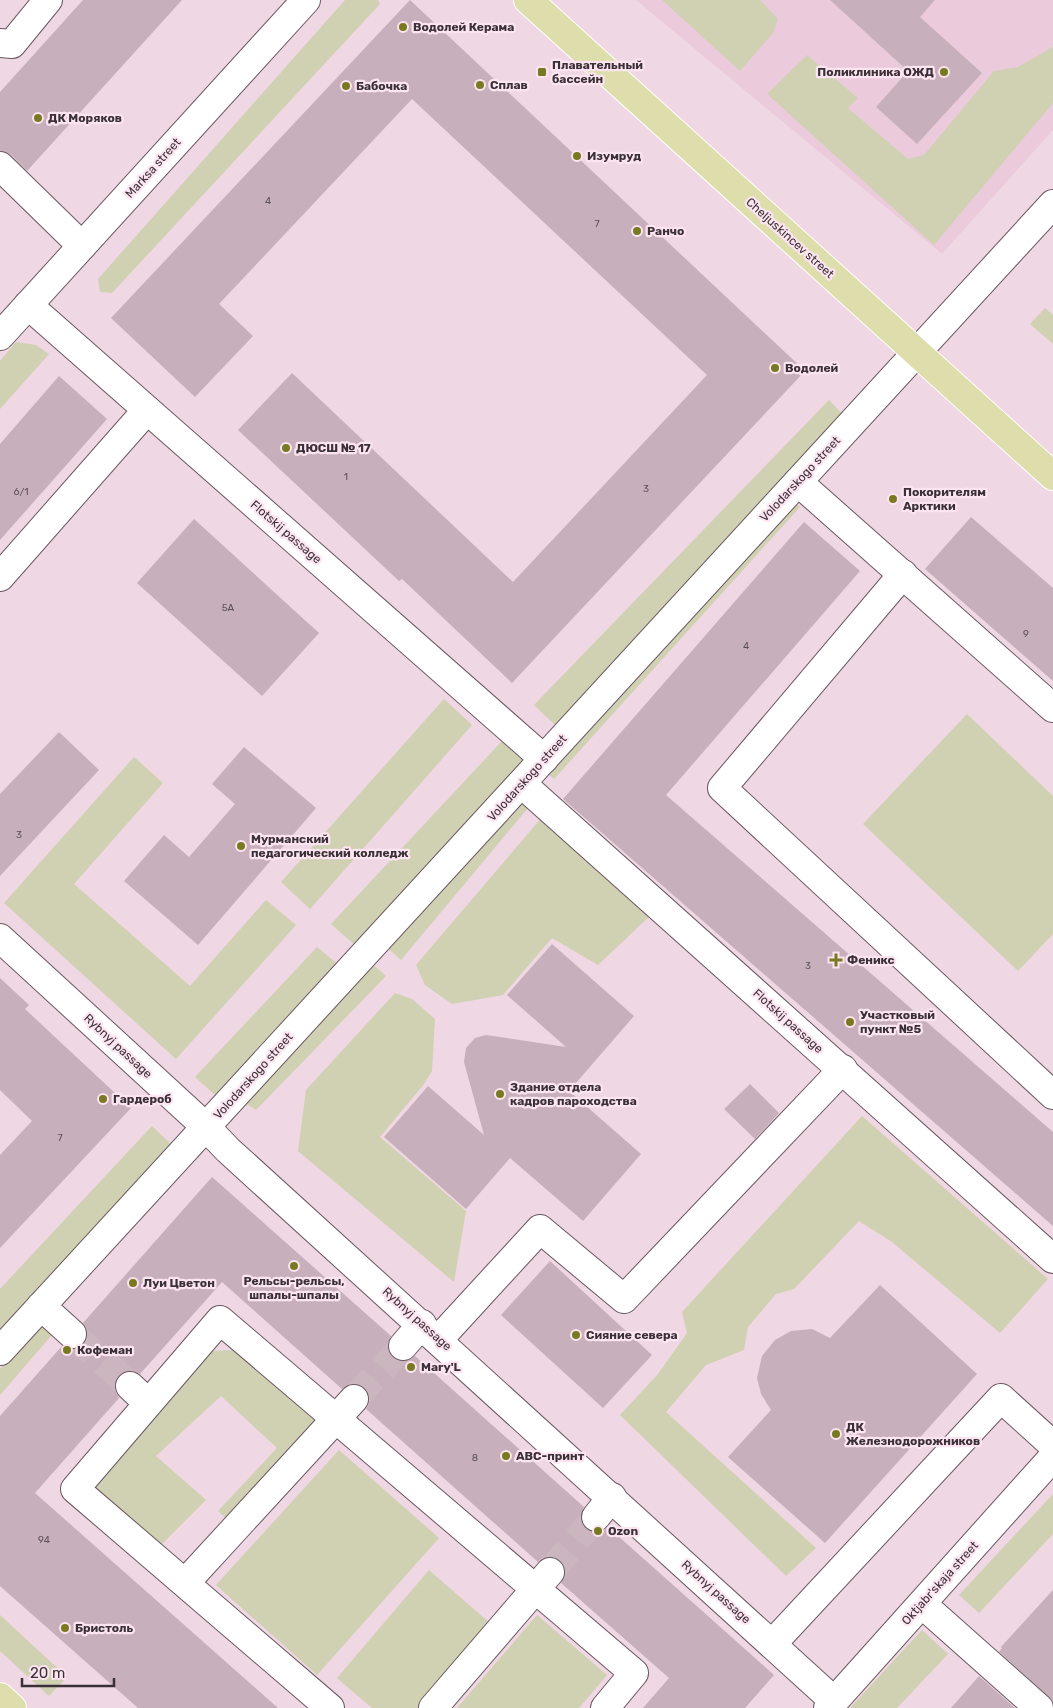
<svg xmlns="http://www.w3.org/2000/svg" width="1053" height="1708" font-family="Rubik,sans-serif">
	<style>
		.built { fill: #ebcbdb }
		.green { fill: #cfd1b2 }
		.building { fill: #c7b0bb }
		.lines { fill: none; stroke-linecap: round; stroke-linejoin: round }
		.minor-tunnel { stroke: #cbb6c0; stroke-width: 28; stroke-dasharray: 28 14; stroke-linecap: butt }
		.minor-casing { stroke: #6b5761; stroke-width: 30 }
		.major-casing { stroke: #fff; stroke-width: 30 }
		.minor { stroke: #fff; stroke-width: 28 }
		.major { stroke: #dddeac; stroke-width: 28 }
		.poi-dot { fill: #787920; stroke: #fce4f0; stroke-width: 2 }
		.labels { text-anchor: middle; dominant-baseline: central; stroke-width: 4.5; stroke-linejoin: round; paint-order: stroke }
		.number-label { font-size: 10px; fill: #5d5157 }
		.poi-label { font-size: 12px; font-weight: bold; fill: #3a3136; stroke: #fce4f0; text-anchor: start }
		.street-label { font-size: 12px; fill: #3a3136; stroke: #fce4f0 }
	</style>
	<rect width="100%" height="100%" fill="#efd7e3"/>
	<path class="built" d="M636 0H1053V130L942 254Z"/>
	<g class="green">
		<path d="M345 0H378L380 4 112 293 100 292 98 279Z"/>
		<path d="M662 0H760L778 19 773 33 740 71Z"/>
		<path d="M1053 47V103L934 245 767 94 807 55 858 98 848 108 908 159 924 155 994 71 1018 67Z"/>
		<path d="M1045 308 1053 315V344L1030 324Z"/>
		<path d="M16 342 36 345 49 354 0 409V361Z"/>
		<path d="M829 400 846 418 555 725 534 705Z"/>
		<path d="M792 501 800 507 554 779 541 768Z"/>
		<path d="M444 699 472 725 310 909 281 882Z"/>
		<path d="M967 714 1053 796V934L1018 971 863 824Z"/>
		<path d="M503 740 524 759 357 947 331 924Z"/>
		<path d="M134 757 163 783 74 884 190 986 266 900 296 925 176 1059 4 903Z"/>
		<path d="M514 793 528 808 401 960 383 944Z"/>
		<path d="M543 816 652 914 598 965 552 938 503 995 452 1004 425 985 416 965Z"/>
		<path d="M317 947 340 966 215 1095 195 1077Z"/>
		<path d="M370 962 386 976 256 1110 240 1100Z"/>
		<path d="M395 993 412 999 435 1019 432 1071 424 1084 380 1137 466 1211 454 1282 298 1151 306 1090Z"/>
		<path d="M862 1116 1048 1279 1000 1333 892 1242 859 1221 794 1289 776 1294 748 1327 744 1350 706 1365 666 1412 816 1548 786 1576 620 1415 658 1374 687 1333 682 1312Z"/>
		<path d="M152 1126 175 1148 0 1335V1289Z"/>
		<path d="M43 1319 57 1329 0 1395V1369Z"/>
		<path d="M233 1350 317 1422 228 1520 218 1511 277 1448 221 1396 156 1456 206 1500 154 1552 98 1500 94 1483 209 1351Z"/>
		<path d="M339 1450 439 1538 317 1675 216 1585Z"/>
		<path d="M1053 1494V1534L979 1613 959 1595Z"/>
		<path d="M429 1570 491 1624 419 1708H372L337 1678Z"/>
		<path d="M0 1615 67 1677 49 1696 0 1651Z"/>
		<path d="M537 1615 607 1675 579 1708H457Z"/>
		<path d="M922 1630 948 1654 897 1708H850Z"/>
	</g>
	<g class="building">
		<path d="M83 0H182L27 171 11 155 0 151V92Z"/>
		<path d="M410 0 805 371 512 683 402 579 399 581 238 430 292 373 513 582 707 375 412 99 219 304 253 336 195 397 111 318Z"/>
		<path d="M830 0H935L920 17 982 73 917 144 876 107 908 71Z"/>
		<path d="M59 376 107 419 0 540V444Z"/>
		<path d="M971 517 1053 588V681L925 569Z"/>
		<path d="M194 519 319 633 262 696 137 583Z"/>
		<path d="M804 522 860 571 666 795 1053 1132V1226L563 799Z"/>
		<path d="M59 732 99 770 0 876V794Z"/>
		<path d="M244 747 316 808 198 945 124 881 164 835 189 857 235 804 212 784Z"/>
		<path d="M552 944 634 1016 569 1091 641 1154 583 1221 510 1158 466 1209 384 1137 428 1086 484 1135 464 1062 466 1048 475 1038 486 1035 566 1047 507 995Z"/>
		<path d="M0 978 29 1005 25 1009 131 1108 0 1248V1155L32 1121 0 1090Z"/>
		<path d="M750 1084 779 1113 755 1139 724 1109Z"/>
		<path d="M212 1177 391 1336 388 1344V1351L392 1357 401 1361H408L415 1356 584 1507 581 1515V1522L586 1529 594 1532H601L608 1527 774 1675 745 1708H643L669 1678 561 1583 565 1574V1567L561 1561 552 1557H544L538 1562 366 1409 369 1403V1395L364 1387 357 1384H350L342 1389 222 1282 140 1374 133 1371H126L118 1376 115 1383V1390L119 1398 35 1493 278 1708H138L0 1586V1416L62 1346 68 1349H76L84 1344 87 1338V1330L83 1323Z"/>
		<path d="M550 1261 652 1355 603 1408 501 1315Z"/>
		<path d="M880 1285 977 1374 825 1543 728 1457 771 1410 761 1394 757 1378 762 1356 775 1340 791 1331 812 1329 830 1338Z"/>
		<path d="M1053 1590V1702L999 1652 1002 1648 1001 1647Z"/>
		<path d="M979 1676 1015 1708H951Z"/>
	</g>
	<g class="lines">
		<g class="minor-tunnel">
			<path d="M72 1334 130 1386"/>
			<path d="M354 1399 403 1346"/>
			<path d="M550 1572 596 1517"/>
		</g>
		<g class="minor-casing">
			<g id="minor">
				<path d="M0 43 12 44 48 0"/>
				<path d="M0 166 82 246"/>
				<path d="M28 305 544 759"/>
				<path d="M0 336 306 0"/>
				<path d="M798 482 1053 708"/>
				<path d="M903 574 722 788 1053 1095"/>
				<path d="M0 577 147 410"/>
				<path d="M522 784 1053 1259"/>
				<path d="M0 938 206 1127 228 1150 834 1701"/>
				<path d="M41 1306 72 1334"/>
				<path d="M439 1339 540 1229 624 1299 843 1069"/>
				<path d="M403 1346 422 1324"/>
				<path d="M0 1351 1053 204"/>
				<path d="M130 1386 148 1403"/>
				<path d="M596 1517 612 1497"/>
				<path d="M185 1583 354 1399"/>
				<path d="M922 1604 1039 1708"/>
				<path d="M772 1644 1001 1398 1053 1445"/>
				<path d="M330 1708 75 1489 220 1320 634 1673 605 1708"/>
				<path d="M433 1708 550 1572"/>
				<path d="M828 1708 1053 1457"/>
			</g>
		</g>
		<g class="major-casing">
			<g id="major">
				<path d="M528 0 1053 476"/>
				<path d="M0 1697 12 1708"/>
			</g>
		</g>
		<use href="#minor" class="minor"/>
		<use href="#major" class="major"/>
	</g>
	<g class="poi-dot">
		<circle cx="403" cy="27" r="5"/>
		<rect x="537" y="67" width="10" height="10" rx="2.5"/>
		<circle cx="944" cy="72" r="5"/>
		<circle cx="480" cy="85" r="5"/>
		<circle cx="346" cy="86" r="5"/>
		<circle cx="38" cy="118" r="5"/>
		<circle cx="577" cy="156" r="5"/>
		<circle cx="637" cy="231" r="5"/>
		<circle cx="775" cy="368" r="5"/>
		<circle cx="286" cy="448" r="5"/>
		<circle cx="893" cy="499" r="5"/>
		<circle cx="241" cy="846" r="5"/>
		<path d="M833.5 952.5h5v5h5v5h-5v5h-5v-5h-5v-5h5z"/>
		<circle cx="850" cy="1022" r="5"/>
		<circle cx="500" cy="1094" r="5"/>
		<circle cx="103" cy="1099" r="5"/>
		<circle cx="294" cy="1266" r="5"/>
		<circle cx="133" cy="1283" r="5"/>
		<circle cx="576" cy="1335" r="5"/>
		<circle cx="67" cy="1350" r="5"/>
		<circle cx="411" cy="1367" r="5"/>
		<circle cx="836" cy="1434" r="5"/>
		<circle cx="506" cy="1456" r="5"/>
		<circle cx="598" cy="1531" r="5"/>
		<circle cx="65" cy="1628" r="5"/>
	</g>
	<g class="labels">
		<g class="number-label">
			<text x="268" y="201">4</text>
			<text x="597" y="224">7</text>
			<text x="346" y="477">1</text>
			<text x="646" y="489">3</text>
			<text x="21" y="492">6/1</text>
			<text x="228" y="608">5А</text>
			<text x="1026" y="634">9</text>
			<text x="746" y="646">4</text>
			<text x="19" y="835">3</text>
			<text x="808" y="966">3</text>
			<text x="60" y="1138">7</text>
			<text x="475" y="1458">8</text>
			<text x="44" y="1540">94</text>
		</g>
		<g class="poi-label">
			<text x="413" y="27">Водолей Керама</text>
			<text x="552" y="65">Плавательный<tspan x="552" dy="14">бассейн</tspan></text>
			<text x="934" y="72" text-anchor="end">Поликлиника ОЖД</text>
			<text x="490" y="85">Сплав</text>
			<text x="356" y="86">Бабочка</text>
			<text x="48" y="118">ДК Моряков</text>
			<text x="587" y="156">Изумруд</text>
			<text x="647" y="231">Ранчо</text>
			<text x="785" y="368">Водолей</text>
			<text x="296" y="448">ДЮСШ № 17</text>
			<text x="903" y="492">Покорителям<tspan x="903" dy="14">Арктики</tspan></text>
			<text x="251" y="839">Мурманский<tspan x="251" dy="14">педагогический колледж</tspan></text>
			<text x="847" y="960">Феникс</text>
			<text x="860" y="1015">Участковый<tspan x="860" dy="14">пункт №5</tspan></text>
			<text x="510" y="1087">Здание отдела<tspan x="510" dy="14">кадров пароходства</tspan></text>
			<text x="113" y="1099">Гардероб</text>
			<text x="294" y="1281" text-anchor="middle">Рельсы-рельсы,<tspan x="294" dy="14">шпалы-шпалы</tspan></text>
			<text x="143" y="1283">Луи Цветон</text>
			<text x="586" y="1335">Сияние севера</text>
			<text x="77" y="1350">Кофеман</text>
			<text x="421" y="1367">Mary'L</text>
			<text x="846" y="1427">ДК<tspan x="846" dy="14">Железнодорожников</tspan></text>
			<text x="516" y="1456">АВС-принт</text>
			<text x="608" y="1531">Ozon</text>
			<text x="75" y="1628">Бристоль</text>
		</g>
		<g class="street-label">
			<text transform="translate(153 168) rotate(-48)">Marksa street</text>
			<text transform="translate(790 238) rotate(42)">Cheljuskincev street</text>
			<text transform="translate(800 479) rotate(-47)">Volodarskogo street</text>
			<text transform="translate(286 532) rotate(41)">Flotskij passage</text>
			<text transform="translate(527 778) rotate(-48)">Volodarskogo street</text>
			<text transform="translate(788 1021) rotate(42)">Flotskij passage</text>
			<text transform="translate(118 1046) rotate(43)">Rybnyj passage</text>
			<text transform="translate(253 1076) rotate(-48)">Volodarskogo street</text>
			<text transform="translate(417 1319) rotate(42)">Rybnyj passage</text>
			<text transform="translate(940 1583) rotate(-48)">Oktjabr'skaja street</text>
			<text transform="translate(716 1592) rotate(42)">Rybnyj passage</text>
		</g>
	</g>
	<path d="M22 1678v8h92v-8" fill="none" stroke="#3a3136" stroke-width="2.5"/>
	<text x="30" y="1678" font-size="15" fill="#3a3136" stroke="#fce4f0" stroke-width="4" paint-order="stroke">20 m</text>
</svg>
